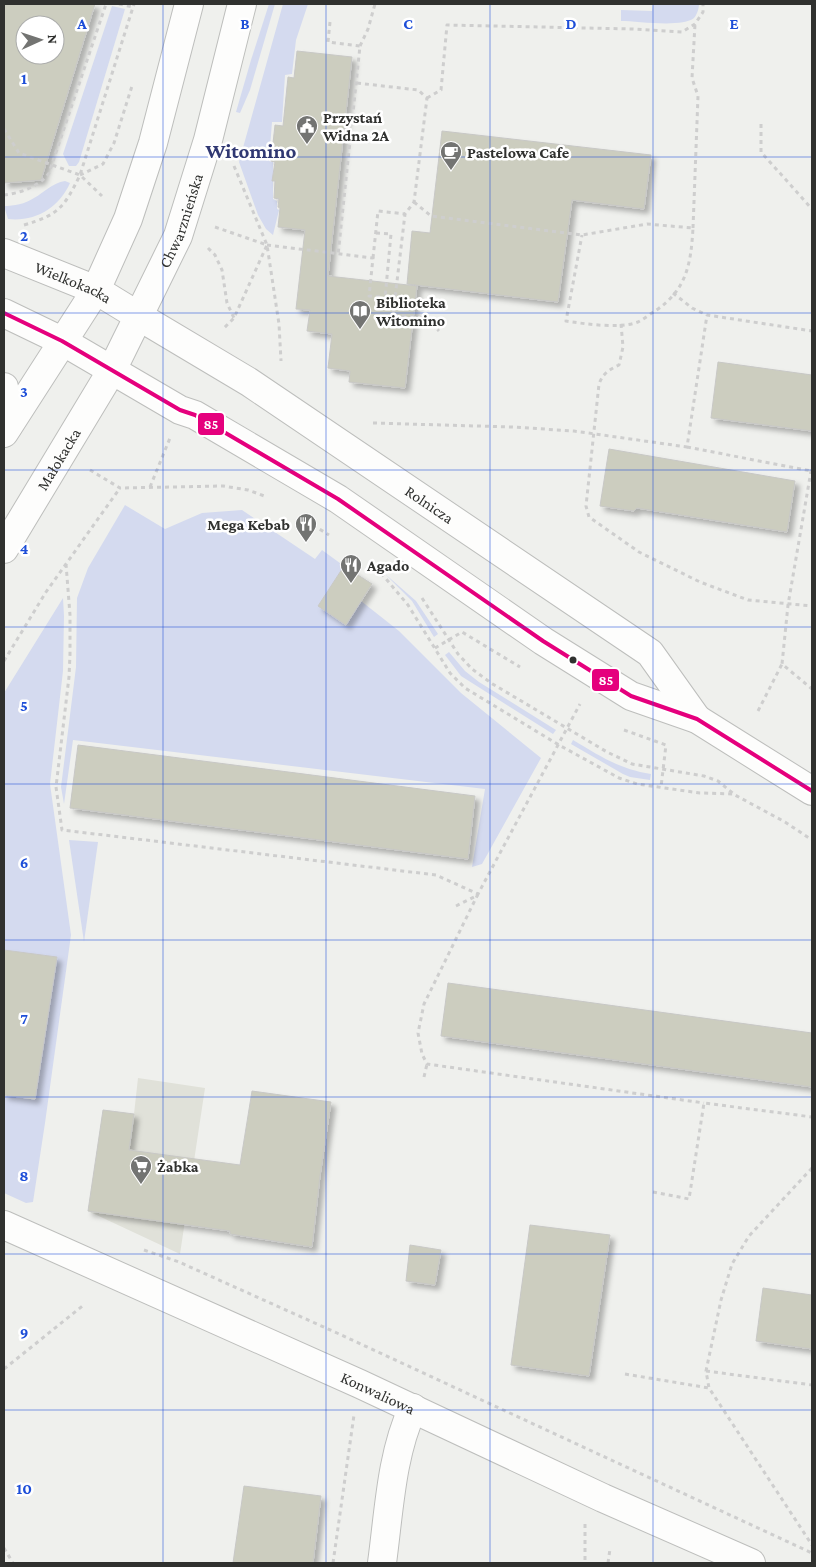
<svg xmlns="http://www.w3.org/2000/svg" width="816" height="1567" font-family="'Crimson Pro',serif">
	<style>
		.built { fill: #e0e1d9 }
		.green { fill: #d4daef }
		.building { fill: #cccdbf; stroke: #c8c8c6; fill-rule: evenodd; filter: url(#shadow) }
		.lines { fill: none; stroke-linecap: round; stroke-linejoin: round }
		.minor-casing { stroke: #bdbebc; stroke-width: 30 }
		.tertiary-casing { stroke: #bdbebc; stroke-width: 30 }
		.secondary-casing { stroke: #bdbebc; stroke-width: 30 }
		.path { stroke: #cecece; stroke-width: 3; stroke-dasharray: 4 4; stroke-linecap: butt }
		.minor { stroke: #fdfdfc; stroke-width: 28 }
		.tertiary { stroke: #fdfdfc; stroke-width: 28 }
		.secondary { stroke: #fdfdfc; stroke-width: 28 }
		.bus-1-casing { stroke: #fff; stroke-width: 8 }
		.bus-1 { stroke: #e5007d; stroke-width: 4 }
		.grid { fill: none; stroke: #1d4ed8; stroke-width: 1; stroke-opacity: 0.55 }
		.bus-dot { fill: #30312f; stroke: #fff; stroke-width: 2 }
		.labels { text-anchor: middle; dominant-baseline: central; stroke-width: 5; stroke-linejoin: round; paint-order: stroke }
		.poi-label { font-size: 16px; font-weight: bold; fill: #30312f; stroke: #fff; text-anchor: start }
		.street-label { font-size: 16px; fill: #30312f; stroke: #fff }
		.district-label { font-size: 21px; font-weight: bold; fill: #303872; stroke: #fff }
		.grid-label { font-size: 16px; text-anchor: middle; font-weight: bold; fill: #1d4ed8; stroke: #fff; stroke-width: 5; stroke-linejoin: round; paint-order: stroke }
		.line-badge { stroke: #fff; stroke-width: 2 }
		.badge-label { font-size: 14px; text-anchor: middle; font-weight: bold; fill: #fff }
	</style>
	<defs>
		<filter id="shadow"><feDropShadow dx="4.5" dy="4.5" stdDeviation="2.5" flood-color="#0004"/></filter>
	</defs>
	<rect width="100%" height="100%" fill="#eff0ed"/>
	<path class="built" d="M138 1078 205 1088 180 1254 88 1211 103 1110 134 1114Z"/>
	<g class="green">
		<path d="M269 4H275L250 90 240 113 236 112 251 60Z"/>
		<path d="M283 4H308L296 40 292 74 285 75 282 122H272L269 161 273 162V199L277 201V209L279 210 273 235 266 229 258 215 239 162Z"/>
		<path d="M653 4H699C699 8 697 15 694 18 682 28 637 21 621 21V10L652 11Z"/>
		<path d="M112 6 125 9 79 162 76 166H69L63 154Z"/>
		<path d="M65 181 70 183C59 208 35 222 8 219L4 206C14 206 25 204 34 198 45 192 52 183 65 181Z"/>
		<path d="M125 505 165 529 202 513 242 510 315 559 322 550 344 566 318 606 346 624 361 601 399 631 461 693 541 758 482 864 472 867 485 789 73 740 64 804 61 787 76 667 77 598 88 568Z"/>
		<path d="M384 573 416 601 438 634 434 637 412 601Z"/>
		<path d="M63 598 64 616 63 671 50 784 71 935 45 1123 33 1202 26 1203 4 1193V1095L35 1099 57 958 4 950V693Z"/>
		<path d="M449 652 465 671 479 682 556 730 553 734 461 676 445 655Z"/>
		<path d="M573 740C600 756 619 769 651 774L650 780 630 777 623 774 571 744Z"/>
		<path d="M69 840 98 842 84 942Z"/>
	</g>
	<g class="building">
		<path d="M4 4H95L41 180 4 183ZM25 25H55V55H25Z"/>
		<path d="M297 51 352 57 328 276 417 286 405 388 349 382 350 371 328 368 332 334 307 331 310 310 296 309 305 230 278 227 280 208 278 207 279 199 274 198 275 181H272L275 162 271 161 275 125 283 126 288 77 294 78Z"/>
		<path d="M442 131 651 155 644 209 572 200 558 302 407 284 412 231 430 233Z"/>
		<path d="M718 362 812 375V431L711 418Z"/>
		<path d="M609 449 795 481 787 532 637 508 634 511 600 506Z"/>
		<path d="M344 566 372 584 346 625 318 606Z"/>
		<path d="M78 745 475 796 468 859 70 808Z"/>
		<path d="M4 950 57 957 35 1099 4 1095Z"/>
		<path d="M448 983 812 1033V1087L441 1036Z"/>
		<path d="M252 1091 331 1102 320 1176 312 1247 230 1234V1231L88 1211 103 1110 134 1114 129 1150 240 1165Z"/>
		<path d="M530 1225 610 1235 589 1376 511 1365Z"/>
		<path d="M410 1245 441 1250 435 1285 406 1281Z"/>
		<path d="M763 1288 812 1295V1349L756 1341Z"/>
		<path d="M244 1486 321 1496 313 1563H233Z"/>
	</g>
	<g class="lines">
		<g class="minor-casing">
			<g id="minor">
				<path id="s1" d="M4 1225 360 1384 603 1498 751 1563"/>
				<path d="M382 1563C389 1512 391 1455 413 1408"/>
			</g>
		</g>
		<g class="tertiary-casing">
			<g id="tertiary">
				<path id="s2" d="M4 253 96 290 140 317"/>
				<path d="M4 313 62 341"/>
				<path d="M4 387 8 415V426"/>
			</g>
		</g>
		<g class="secondary-casing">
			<g id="secondary">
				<path id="s3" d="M140 317 249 382 650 653 697 719"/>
				<path d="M62 341 180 410 195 415 338 499 543 641 631 696 697 719 812 791"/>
				<path d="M4 433 96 290 128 219 153 143 189 4"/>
				<path id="s4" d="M4 549 112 370 178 236 208 140 242 4"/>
			</g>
		</g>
		<g class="path">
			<path d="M119 4 133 7"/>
			<path d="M330 22 328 42 360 46 338 255"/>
			<path d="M360 46 368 29 375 4"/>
			<path d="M357 83 418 90 427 98 414 202 405 214 393 315 425 318 439 331"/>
			<path d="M427 98 441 90 447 25 633 29 682 32 695 24 703 12V4"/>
			<path d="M761 124V152L812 209"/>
			<path d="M4 129 19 153 80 175 102 196"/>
			<path d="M234 166 267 245 279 324 281 361"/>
			<path d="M80 175 103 164 114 143 132 86"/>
			<path d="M4 195C20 193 39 187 49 173L106 4"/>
			<path d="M414 202 431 216 582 235 647 224 693 228C691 263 687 290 655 311 650 314 644 319 638 322 620 329 585 324 566 321L582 235"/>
			<path d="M24 225C58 215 64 208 80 175L134 4"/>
			<path d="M215 227 267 245 234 318 224 328"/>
			<path d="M693 228 698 96 692 78 695 24"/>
			<path d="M376 233 391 234 385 298"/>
			<path d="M267 245 373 258 369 296 395 298"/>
			<path d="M208 248 215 255 222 270 227 303 234 318"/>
			<path d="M373 258 378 211 405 214"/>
			<path d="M673 293 692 308 707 315 812 331"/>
			<path d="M621 324 623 347 619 365C609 370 603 373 599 384L586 506 589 517 639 552 700 582 748 600 812 606"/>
			<path d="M373 423 512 427 574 431 687 447 707 315"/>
			<path d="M687 447 811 471"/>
			<path d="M90 470 120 488 223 486 248 490 267 497"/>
			<path d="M812 471H811L788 605 782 664 812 689"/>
			<path d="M150 487 170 438"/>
			<path d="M313 525 329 535"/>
			<path d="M66 564 70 615V654L69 677 56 787 62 830 436 875 478 894 580 704"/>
			<path d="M376 567 408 605 450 673 465 688 559 745 619 778 637 784 700 793 734 794"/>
			<path d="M422 598 458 654 472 669 491 683 607 752 632 764 704 776 718 781 735 795 785 822 812 840"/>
			<path d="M435 648 462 632 520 667"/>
			<path d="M4 661 46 592 120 488"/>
			<path d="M758 711 782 664"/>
			<path d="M624 730 666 745 661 787"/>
			<path d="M478 894 424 1004 418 1033 422 1054 427 1064 704 1103"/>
			<path d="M456 906 478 895"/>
			<path d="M424 1077 427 1064"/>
			<path d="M812 1168 749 1236 732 1264 721 1300 706 1371 709 1388 812 1545"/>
			<path d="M653 1192 689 1199 704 1103 812 1117"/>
			<path d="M144 1250 179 1262 337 1333 812 1553"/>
			<path d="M4 1369 85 1304"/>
			<path d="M706 1371 812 1385"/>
			<path d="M625 1374 709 1388"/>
			<path d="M585 1524V1563"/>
			<path d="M4 1548 13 1563"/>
			<path d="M333 1563 354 1415"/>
			<path d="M608 1563 610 1549"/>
		</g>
		<use href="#minor" class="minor"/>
		<use href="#tertiary" class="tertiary"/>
		<use href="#secondary" class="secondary"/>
		<g class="bus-1-casing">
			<path id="bus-1" d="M4 313 62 341 180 410 195 415 338 499 543 641 631 696 697 719 812 791"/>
		</g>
		<use href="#bus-1" class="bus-1"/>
	</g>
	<path class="grid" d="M163 4V1563M326 4V1563M490 4V1563M653 4V1563M4 157H812M4 313H812M4 470H812M4 627H812M4 784H812M4 940H812M4 1097H812M4 1254H812M4 1410H812"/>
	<defs>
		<g id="civic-pin" transform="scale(1.125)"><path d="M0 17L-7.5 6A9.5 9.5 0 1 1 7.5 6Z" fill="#737472" stroke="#fff"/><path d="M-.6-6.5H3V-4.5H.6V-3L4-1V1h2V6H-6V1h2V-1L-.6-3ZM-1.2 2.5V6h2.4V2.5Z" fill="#fff"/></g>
		<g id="cafe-pin" transform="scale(1.125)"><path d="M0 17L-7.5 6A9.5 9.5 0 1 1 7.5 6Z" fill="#737472" stroke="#fff"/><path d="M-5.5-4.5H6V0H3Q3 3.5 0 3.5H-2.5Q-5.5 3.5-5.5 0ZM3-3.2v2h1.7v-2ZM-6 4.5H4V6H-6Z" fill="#fff"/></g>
		<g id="library-pin" transform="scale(1.125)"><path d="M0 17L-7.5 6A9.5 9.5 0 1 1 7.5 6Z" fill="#737472" stroke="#fff"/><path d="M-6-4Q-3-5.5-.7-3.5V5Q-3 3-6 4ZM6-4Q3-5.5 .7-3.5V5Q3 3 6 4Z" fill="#fff"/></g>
		<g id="restaurant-pin" transform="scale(1.125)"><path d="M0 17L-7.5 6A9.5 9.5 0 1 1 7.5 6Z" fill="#737472" stroke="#fff"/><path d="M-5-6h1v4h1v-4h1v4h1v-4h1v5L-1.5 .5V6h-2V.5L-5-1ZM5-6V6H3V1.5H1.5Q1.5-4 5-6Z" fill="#fff"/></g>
		<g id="supermarket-pin" transform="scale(1.125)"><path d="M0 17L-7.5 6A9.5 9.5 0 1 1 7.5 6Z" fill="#737472" stroke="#fff"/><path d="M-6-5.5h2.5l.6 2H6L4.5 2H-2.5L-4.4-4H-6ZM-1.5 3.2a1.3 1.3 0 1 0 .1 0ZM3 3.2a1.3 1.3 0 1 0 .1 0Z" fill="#fff"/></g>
	</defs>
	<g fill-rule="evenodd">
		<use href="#civic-pin" x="307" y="126"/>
		<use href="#cafe-pin" x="451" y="152"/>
		<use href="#library-pin" x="360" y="311"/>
		<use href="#restaurant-pin" x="306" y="524"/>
		<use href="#restaurant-pin" x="351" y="565"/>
		<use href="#supermarket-pin" x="141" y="1166"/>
	</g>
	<circle class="bus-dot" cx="573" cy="660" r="4.5"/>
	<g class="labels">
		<g class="poi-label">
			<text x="323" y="117">Przystań<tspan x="323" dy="18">Widna 2A</tspan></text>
			<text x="467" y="152">Pastelowa Cafe</text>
			<text x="376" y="302">Biblioteka<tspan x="376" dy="18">Witomino</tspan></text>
			<text x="290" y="524" text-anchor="end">Mega Kebab</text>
			<text x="367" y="565">Agado</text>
			<text x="157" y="1166">Żabka</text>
		</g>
		<g class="street-label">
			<text stroke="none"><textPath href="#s4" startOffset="374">Chwarznieńska</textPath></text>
			<text stroke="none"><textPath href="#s2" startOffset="75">Wielkokacka</textPath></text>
			<text stroke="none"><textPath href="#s4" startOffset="105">Małokacka</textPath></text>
			<text stroke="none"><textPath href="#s3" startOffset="345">Rolnicza</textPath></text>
			<text stroke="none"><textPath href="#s1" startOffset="410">Konwaliowa</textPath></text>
		</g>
		<g class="district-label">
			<text x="251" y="151">Witomino</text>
		</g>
	</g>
	<g class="grid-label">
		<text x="82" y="29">A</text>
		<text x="245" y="29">B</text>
		<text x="408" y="29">C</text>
		<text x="571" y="29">D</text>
		<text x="734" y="29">E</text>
		<text x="24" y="84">1</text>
		<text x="24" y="241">2</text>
		<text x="24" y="397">3</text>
		<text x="24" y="554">4</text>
		<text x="24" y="711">5</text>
		<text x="24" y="868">6</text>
		<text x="24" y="1024">7</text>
		<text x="24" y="1181">8</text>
		<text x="24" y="1338">9</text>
		<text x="24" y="1494">10</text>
	</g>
	<g class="line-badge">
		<rect x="197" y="412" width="28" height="24" rx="5" fill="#e5007d"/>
		<rect x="591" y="668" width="29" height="24" rx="5" fill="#e5007d"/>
	</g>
	<g class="badge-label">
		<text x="211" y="429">85</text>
		<text x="606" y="685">85</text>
	</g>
	<rect width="816" height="1567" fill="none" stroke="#30312f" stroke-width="10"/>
	<g transform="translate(40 40) rotate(87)"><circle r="24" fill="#ffffff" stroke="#acadac"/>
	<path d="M0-4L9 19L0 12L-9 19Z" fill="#737472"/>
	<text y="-8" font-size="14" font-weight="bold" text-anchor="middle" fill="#30312f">N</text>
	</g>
</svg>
